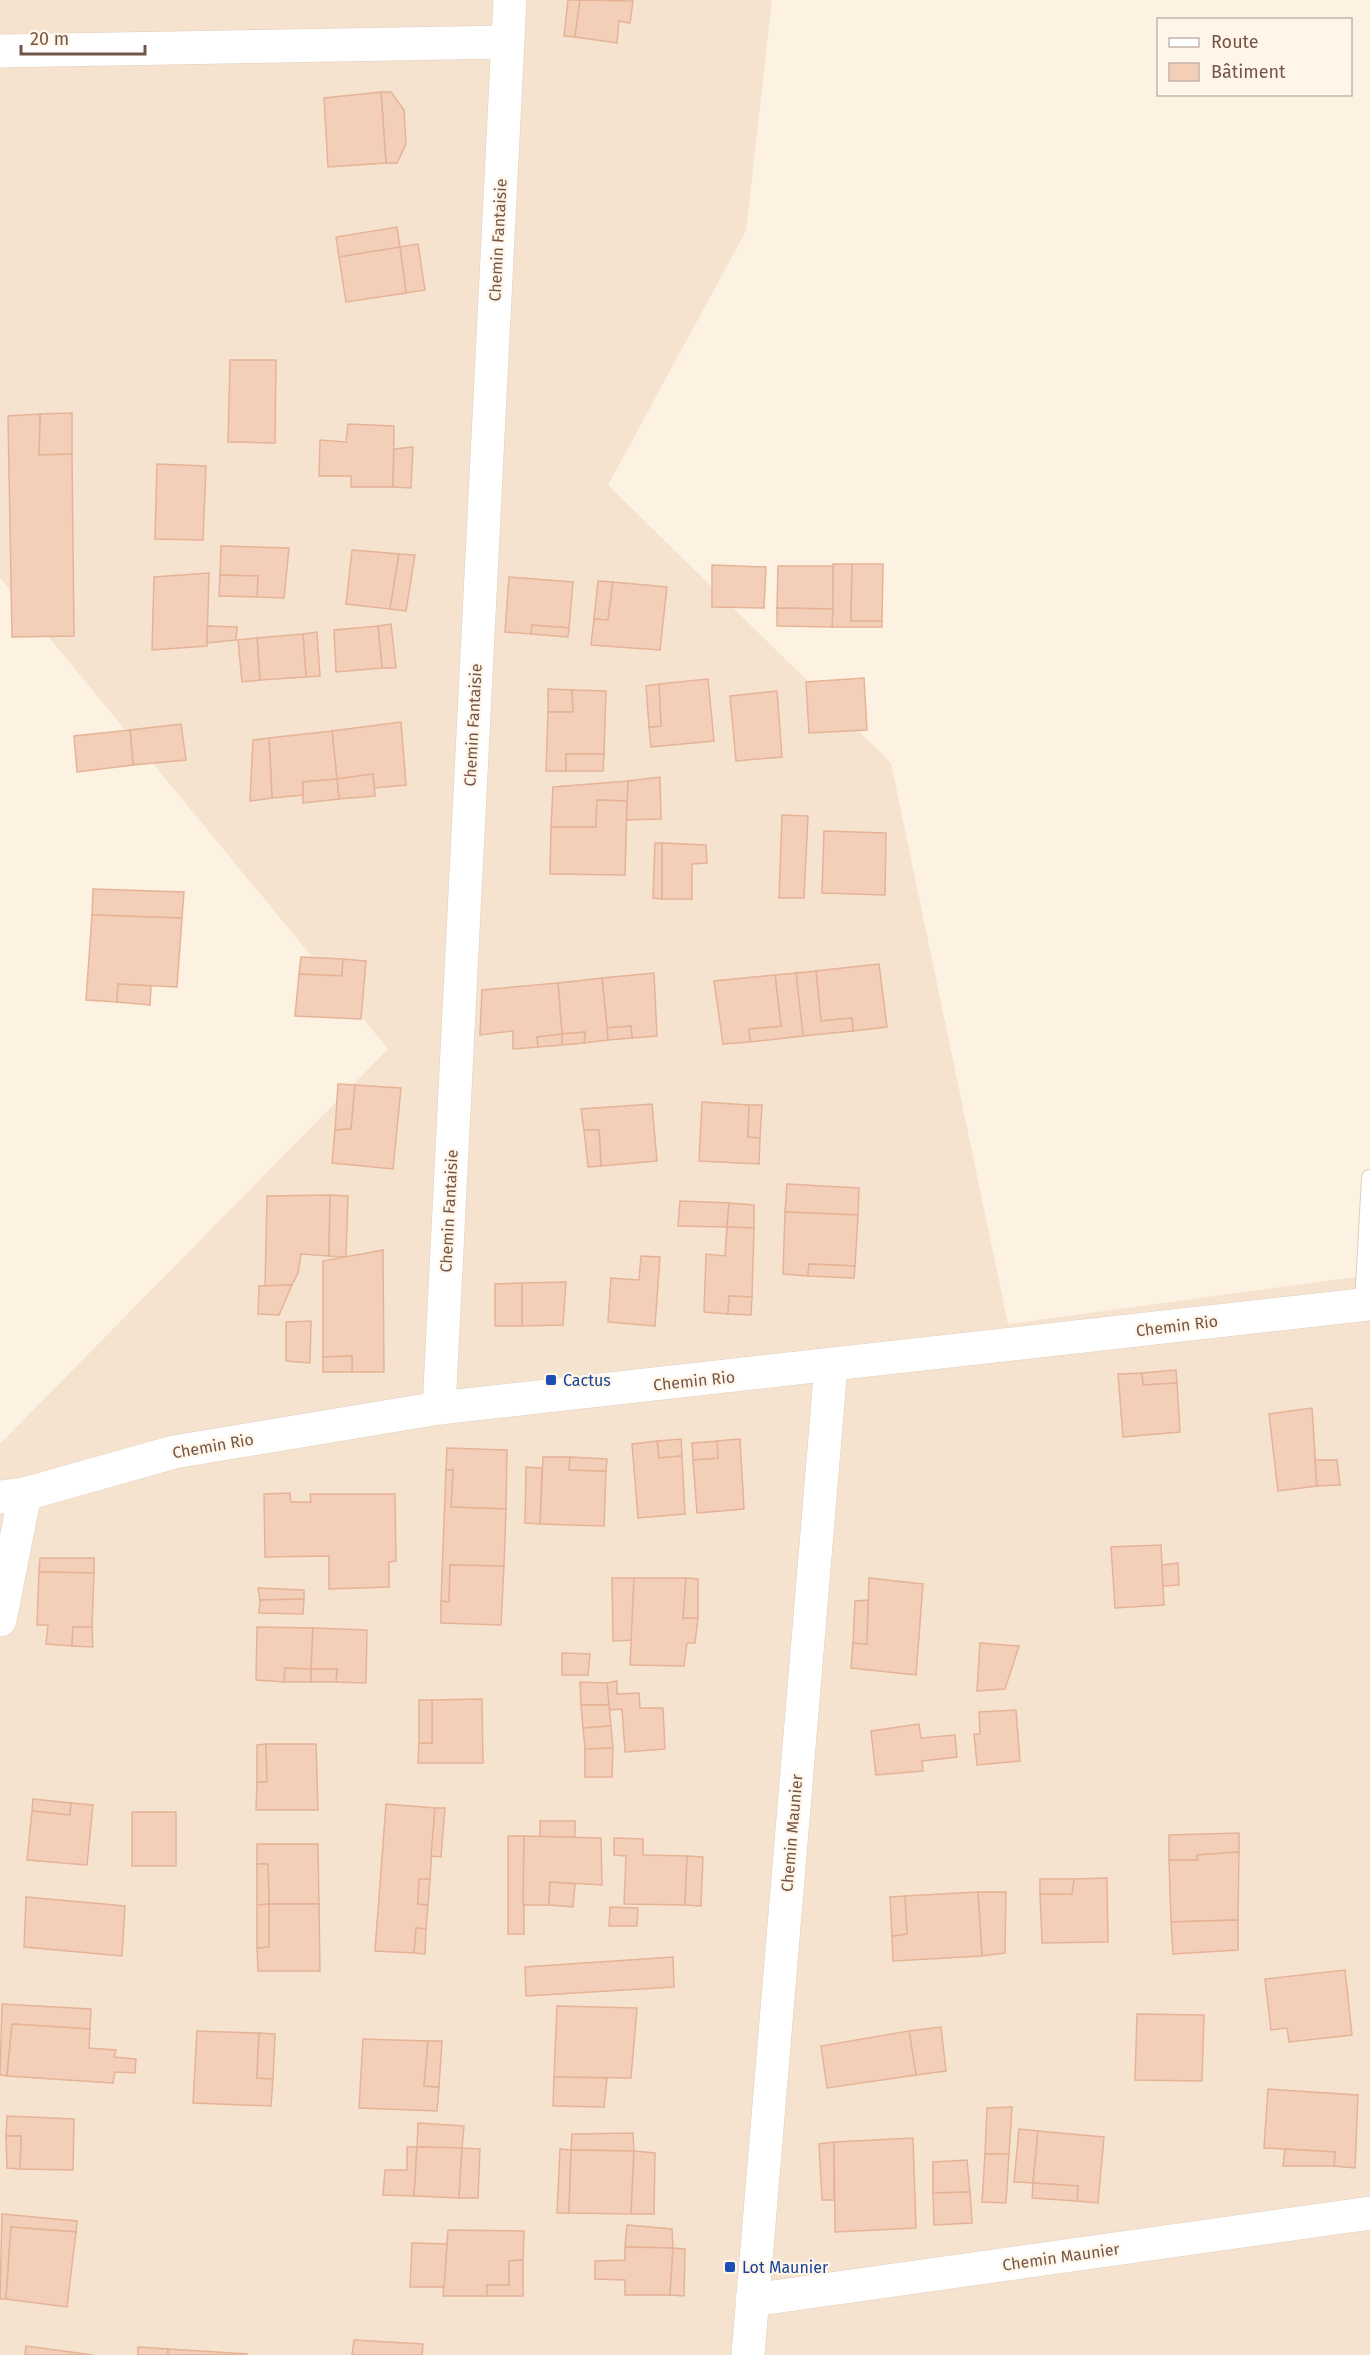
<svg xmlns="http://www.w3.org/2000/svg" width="1370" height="2355" font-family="'Fira Sans',sans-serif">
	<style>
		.residential { fill: #f5e3cf }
		.building { fill: #f3ceb8; stroke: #e6b397; stroke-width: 1.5 }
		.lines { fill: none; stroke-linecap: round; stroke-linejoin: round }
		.lane-casing { stroke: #e1cdbc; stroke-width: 18 }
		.street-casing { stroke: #e1cdbc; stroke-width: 34 }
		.lane { stroke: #fff; stroke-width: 16 }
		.street { stroke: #fff; stroke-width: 33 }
		.transit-dot { fill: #1a4fb4; stroke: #fff5e8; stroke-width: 2 }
		.labels { text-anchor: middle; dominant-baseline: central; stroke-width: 4.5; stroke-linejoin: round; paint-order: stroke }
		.street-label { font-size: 16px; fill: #745647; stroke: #fff5e8 }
		.transit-label { font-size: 16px; fill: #164399; stroke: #fff5e8; text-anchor: start }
	</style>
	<rect width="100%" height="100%" fill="#fdf1e1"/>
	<path class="residential" d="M0 0H772L746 231 608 485 891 763 1008 1324 1370 1275V2355H0V1444L388 1049 0 578Z"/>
	<g class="building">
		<path d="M568 0H580L575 37 564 36Z"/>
		<path d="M580 0 633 1 630 23 619 21 617 43 575 37Z"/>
		<path d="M381 92H391L404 110 406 144 397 163H386Z"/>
		<path d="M381 92 386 163 328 167 324 98Z"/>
		<path d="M397 227 400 247 339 257 336 237Z"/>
		<path d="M418 244 425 290 406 293 400 247Z"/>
		<path d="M400 247 406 293 346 302 339 257Z"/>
		<path d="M230 360H276L275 443 228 442Z"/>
		<path d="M72 413V454L39 455 40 414Z"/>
		<path d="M40 414 39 455 72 454 74 636 12 637 8 416Z"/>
		<path d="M348 424 394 426 393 487H351V476H319L320 440 346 442Z"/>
		<path d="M413 447 411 488 393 487 394 449Z"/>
		<path d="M157 464 206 466 203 540 155 539Z"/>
		<path d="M221 546 289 548 284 598 257 597 258 576 220 575Z"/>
		<path d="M352 550 399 554 390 609 346 604Z"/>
		<path d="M399 554 415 555 406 611 390 609Z"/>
		<path d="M833 564H852L851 621H882V627H832Z"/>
		<path d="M852 564H883L882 621H851Z"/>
		<path d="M712 565 766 567 764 608 712 607Z"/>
		<path d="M778 566H833V609L777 608Z"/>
		<path d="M209 573 207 646 152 650 154 577Z"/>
		<path d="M220 575 258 576 257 597 219 596Z"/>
		<path d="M509 577 573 582 569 628 532 625 531 634 505 632Z"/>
		<path d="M598 581 613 582 608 620 594 619Z"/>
		<path d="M613 582 667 587 660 650 591 645 594 619 608 620Z"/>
		<path d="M777 608 833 609 832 627 777 626Z"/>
		<path d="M391 624 396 668H382L378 626Z"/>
		<path d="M532 625 569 628 568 637 531 634Z"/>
		<path d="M207 626 237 627 236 640 207 643Z"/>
		<path d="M378 626 382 668 336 672 334 630Z"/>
		<path d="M317 632 320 676 306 677 303 634Z"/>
		<path d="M303 634 306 677 260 680 257 638Z"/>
		<path d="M257 638 260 680 242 682 238 640Z"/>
		<path d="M864 678 867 730 809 733 806 682Z"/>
		<path d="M708 679 714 741 651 747 649 727 661 726 659 684Z"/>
		<path d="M659 684 661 726 649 727 646 686Z"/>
		<path d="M548 689 572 690 573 712H548Z"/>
		<path d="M572 690 606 691 604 754H566V771H546L548 712H573Z"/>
		<path d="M777 691 782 757 736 761 730 696Z"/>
		<path d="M401 722 406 785 374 788 373 774 337 779 332 731Z"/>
		<path d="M181 724 186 760 133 765 130 730Z"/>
		<path d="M130 730 133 765 77 772 74 736Z"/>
		<path d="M332 731 337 779 303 782V795L272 798 269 738Z"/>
		<path d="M269 738 272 798 250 801 253 740Z"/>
		<path d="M566 754H604L603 771H566Z"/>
		<path d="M373 774 375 796 339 799 337 779Z"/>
		<path d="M660 777 661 819 626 820 628 781Z"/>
		<path d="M337 779 339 799 303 803V782Z"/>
		<path d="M628 781 627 801 597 800 596 827H551L553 787Z"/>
		<path d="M597 800 627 801 625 875 550 874 551 827H596Z"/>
		<path d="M782 815 808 816 804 898H779Z"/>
		<path d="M824 831 886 833 885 895 822 893Z"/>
		<path d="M655 843H662V899L653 898Z"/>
		<path d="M662 843 706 845 707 863 692 864V899H662Z"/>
		<path d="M93 889 184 892 182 918 92 915Z"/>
		<path d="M92 915 182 918 177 987 118 984 117 1002 86 1000Z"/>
		<path d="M301 957 343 959 342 976 299 974Z"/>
		<path d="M343 959 366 961 361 1019 295 1016 299 974 342 976Z"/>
		<path d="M879 964 887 1027 853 1031 852 1018 821 1021 816 971Z"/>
		<path d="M816 971 821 1021 852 1018 853 1031 803 1036 796 973Z"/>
		<path d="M654 973 657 1036 632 1038 631 1026 607 1028 602 978Z"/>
		<path d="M796 973 803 1036 750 1042 749 1029 781 1026 775 975Z"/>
		<path d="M775 975 781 1026 749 1029 750 1042 723 1044 714 981Z"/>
		<path d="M602 978 608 1040 584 1043 585 1032 562 1034 558 983Z"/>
		<path d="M558 983 562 1034 537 1037 538 1047 513 1049V1031L480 1035 482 990Z"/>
		<path d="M118 984 151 986 150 1005 117 1002Z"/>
		<path d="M631 1026 632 1038 608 1040 607 1028Z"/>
		<path d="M585 1032 584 1043 562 1045V1034Z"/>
		<path d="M562 1034V1045L538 1047 537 1037Z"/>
		<path d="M338 1084 355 1085 351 1129 335 1130Z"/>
		<path d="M355 1085 401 1088 393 1169 332 1163 335 1130 351 1129Z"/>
		<path d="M702 1102 749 1105 748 1137 760 1138 759 1164 699 1161Z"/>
		<path d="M652 1104 657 1161 601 1166 599 1130H584L581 1109Z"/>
		<path d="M749 1105H762L760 1138 748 1137Z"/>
		<path d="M584 1130H599L601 1166 588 1167Z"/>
		<path d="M787 1184 859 1188 858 1215 785 1212Z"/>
		<path d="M330 1195 329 1256 301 1254 298 1273 292 1285 265 1286 267 1196Z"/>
		<path d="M330 1195 348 1196 346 1257 329 1256Z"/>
		<path d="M680 1201 729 1203 727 1227 678 1226Z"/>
		<path d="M729 1203 754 1205V1228L727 1227Z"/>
		<path d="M785 1212 858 1215 855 1266 809 1264 808 1276 783 1274Z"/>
		<path d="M727 1227 754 1228 752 1297 729 1296 728 1314 704 1312 706 1254 725 1256Z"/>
		<path d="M383 1250 384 1372H352V1356L323 1357V1261Z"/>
		<path d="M641 1256 660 1257 655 1326 608 1322 611 1278 639 1280Z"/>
		<path d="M809 1264 855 1266 854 1278 808 1276Z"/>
		<path d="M566 1282 563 1325 522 1326V1283Z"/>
		<path d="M522 1283V1326H495V1284Z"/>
		<path d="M292 1285 279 1315 258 1314 259 1286Z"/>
		<path d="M729 1296 752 1297 751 1315 728 1314Z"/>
		<path d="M311 1321 310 1363 286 1361V1322Z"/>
		<path d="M352 1356V1372H323V1357Z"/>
		<path d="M1176 1370 1177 1383 1143 1385 1142 1373Z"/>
		<path d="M1142 1373 1143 1385 1177 1383 1180 1432 1123 1437 1118 1374Z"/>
		<path d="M1312 1408 1317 1486 1278 1491 1269 1414Z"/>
		<path d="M681 1439 682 1456 659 1458 657 1441Z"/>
		<path d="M740 1439 744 1509 697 1513 693 1460 718 1458 717 1441Z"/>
		<path d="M657 1441 659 1458 682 1456 685 1514 638 1518 632 1444Z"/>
		<path d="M717 1441 718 1458 693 1460 692 1443Z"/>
		<path d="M447 1448 507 1450 506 1509 451 1507 453 1470H446Z"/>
		<path d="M543 1457H570L569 1470 606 1471 604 1526 540 1524Z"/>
		<path d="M570 1457 607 1459 606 1471 569 1470Z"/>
		<path d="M1315 1460H1337L1340 1485 1317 1486Z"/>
		<path d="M526 1467 542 1468 540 1524 525 1523Z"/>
		<path d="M446 1470H453L451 1507 506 1509 504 1566 450 1565 449 1602 441 1601Z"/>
		<path d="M290 1493 291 1502H311L310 1494H395L396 1561 389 1562V1587L329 1589V1556L265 1557 264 1494Z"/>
		<path d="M1161 1545 1164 1605 1115 1608 1111 1547Z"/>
		<path d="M40 1558H94V1573L39 1572Z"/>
		<path d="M1178 1563 1179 1585 1163 1586 1162 1565Z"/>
		<path d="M450 1565 504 1566 501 1625 441 1623V1601L449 1602Z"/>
		<path d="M39 1572 94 1573 92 1627H73L72 1646 46 1644 48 1625H37Z"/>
		<path d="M612 1578H634L632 1640 613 1641Z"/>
		<path d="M634 1578H686L683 1618H698L695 1643H687L684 1666 630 1665Z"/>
		<path d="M686 1578 698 1579V1618H683Z"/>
		<path d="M869 1578 923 1584 916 1675 851 1668 853 1643 867 1644Z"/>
		<path d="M258 1588 304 1590V1599L260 1600Z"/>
		<path d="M304 1599 303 1614 259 1613 260 1600Z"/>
		<path d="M868 1600 867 1644 853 1643 855 1601Z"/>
		<path d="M73 1627H92L93 1647 72 1646Z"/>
		<path d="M257 1627 313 1628 311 1669 285 1668 284 1682 256 1680Z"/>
		<path d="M313 1628 367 1630 366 1683 336 1682 337 1669H311Z"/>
		<path d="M980 1643 1019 1646 1005 1689 977 1691Z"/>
		<path d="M562 1653 590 1654 588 1675H562Z"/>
		<path d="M285 1668 311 1669V1682H284Z"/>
		<path d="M311 1669H337L336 1682H311Z"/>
		<path d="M617 1681V1694L639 1693 640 1708H663L665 1749 625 1752 622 1709 610 1710 609 1705 607 1683Z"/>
		<path d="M580 1682 607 1683 609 1705H581Z"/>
		<path d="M482 1699 483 1763H418L419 1743H432V1700Z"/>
		<rect x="419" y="1700" width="13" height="43"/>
		<path d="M581 1705H609L611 1726 583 1728Z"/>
		<path d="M1016 1710 1020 1761 977 1765 974 1734H980L979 1712Z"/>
		<path d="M919 1724 921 1738 955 1735 957 1757 922 1761 923 1771 876 1775 871 1731Z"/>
		<path d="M611 1726 613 1748 585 1749 583 1728Z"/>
		<path d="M266 1744 267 1782H257V1745Z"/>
		<path d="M266 1744H316L318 1810H256L257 1782H267Z"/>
		<path d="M613 1748 612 1777H585V1749Z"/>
		<path d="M33 1799 71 1803 70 1815 32 1811Z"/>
		<path d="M71 1803 93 1805 87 1865 27 1860 32 1811 70 1815Z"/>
		<path d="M386 1804 435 1808 430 1879H419L418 1904 428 1905 426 1929 416 1928 414 1953 375 1951Z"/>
		<path d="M435 1808H445L441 1857 431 1856Z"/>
		<rect x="132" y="1812" width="44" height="54"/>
		<rect x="540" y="1821" width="35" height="16"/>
		<path d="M1239 1833V1852L1197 1855 1198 1860H1169V1835Z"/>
		<rect x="508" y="1836" width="16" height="98"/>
		<path d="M524 1836 601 1838 602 1885 550 1882 549 1905H523Z"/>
		<path d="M614 1838 643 1839V1855L687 1856 685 1905 624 1904 626 1856 614 1855Z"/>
		<path d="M257 1844H318L319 1904H269L268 1864H257Z"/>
		<path d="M1239 1852 1238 1920 1171 1922 1169 1860H1198L1197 1855Z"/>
		<path d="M687 1856 703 1857 701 1906 685 1905Z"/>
		<path d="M257 1864H268L269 1904 257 1905Z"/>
		<path d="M1107 1878 1108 1942 1042 1943 1040 1894H1072L1074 1879Z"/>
		<path d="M419 1879H430L428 1905 418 1904Z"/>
		<path d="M1040 1879H1074L1072 1894H1040Z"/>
		<path d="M550 1882 575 1884 573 1907 549 1905Z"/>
		<path d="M978 1892H1006L1005 1953 982 1956Z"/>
		<path d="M978 1892 982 1956 893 1961 892 1936 907 1934 905 1896Z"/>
		<path d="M905 1896 907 1934 892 1936 890 1897Z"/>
		<path d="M26 1897 125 1906 122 1956 24 1947Z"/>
		<path d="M269 1904H319L320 1971H258L257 1948 269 1947Z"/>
		<path d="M269 1904V1947L257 1948V1905Z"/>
		<path d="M610 1907 638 1908 637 1926H609Z"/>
		<path d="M1238 1920V1950L1173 1954 1171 1922Z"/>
		<path d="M416 1928 426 1929 425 1954 414 1953Z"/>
		<path d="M673 1957 674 1987 526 1996 525 1967Z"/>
		<path d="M1345 1970 1352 2035 1289 2042 1287 2028 1271 2030 1265 1979Z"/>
		<path d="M2 2004 91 2009 90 2029 12 2024 7 2076 0 2075Z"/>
		<path d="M557 2006 637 2008 631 2078 554 2077Z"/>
		<path d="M1137 2014 1204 2015 1202 2081 1135 2080Z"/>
		<path d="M12 2024 90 2029 89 2048 116 2050 114 2057 136 2059 135 2073 115 2072 113 2083 7 2076Z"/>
		<path d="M941 2027 946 2071 916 2075 909 2031Z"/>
		<path d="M197 2031 259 2033 257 2078 273 2079 271 2106 193 2103Z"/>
		<path d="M909 2031 916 2075 827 2088 821 2046Z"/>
		<path d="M259 2033 275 2034 273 2079 257 2078Z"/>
		<path d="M363 2039 428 2041 424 2086 439 2087 437 2111 359 2108Z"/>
		<path d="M428 2041H442L439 2087 424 2086Z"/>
		<path d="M554 2077 607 2078 604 2107 553 2106Z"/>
		<path d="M1268 2089 1358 2095 1355 2168 1334 2166 1335 2152 1264 2148Z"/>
		<path d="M1012 2107 1009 2154H985L987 2108Z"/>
		<path d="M7 2116 74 2119 73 2170 20 2169 21 2136H6Z"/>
		<path d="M418 2123 464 2126 462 2148 417 2147Z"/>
		<path d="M1019 2129 1038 2131 1033 2183 1014 2182Z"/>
		<path d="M1038 2131 1104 2137 1098 2203 1077 2201 1078 2186 1033 2183Z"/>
		<path d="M633 2133 634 2151 571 2150 572 2134Z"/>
		<path d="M6 2136H21L20 2169 7 2168Z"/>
		<path d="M913 2138 916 2228 835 2232 834 2142Z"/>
		<path d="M834 2142V2200H822L819 2144Z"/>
		<path d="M407 2147H417L414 2196 383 2195 385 2170H407Z"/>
		<path d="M417 2147 462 2148 459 2198 414 2196Z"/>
		<path d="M462 2148 480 2149 478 2198H459Z"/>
		<path d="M560 2149 571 2150 569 2213H557Z"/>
		<path d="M1285 2149 1335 2152 1334 2166H1283Z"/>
		<path d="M571 2150 634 2151 631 2214 569 2213Z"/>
		<path d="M634 2151 655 2153 654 2214H631Z"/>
		<path d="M985 2154H1009L1006 2203 982 2202Z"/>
		<path d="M967 2160 970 2192 933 2193V2162Z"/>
		<path d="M1033 2183 1078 2186 1077 2201 1032 2198Z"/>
		<path d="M970 2192 972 2223 934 2225 933 2193Z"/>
		<path d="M2 2214 77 2221 76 2232 11 2227 6 2299H0Z"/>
		<path d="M627 2225 672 2229 673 2248 625 2247Z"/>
		<path d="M11 2227 76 2232 67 2307 6 2299Z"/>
		<path d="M448 2230 524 2231 523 2260 509 2261V2285H487V2296H443Z"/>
		<path d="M412 2243 447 2244 444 2287H410Z"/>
		<path d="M625 2247 673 2248 670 2295H625V2280L595 2279V2261L625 2260Z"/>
		<path d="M673 2248 685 2249 684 2296 670 2295Z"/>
		<path d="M523 2260V2296H487V2285H509V2261Z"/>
		<path d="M354 2340 423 2344 422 2355H352Z"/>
		<path d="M26 2346 93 2355H25Z"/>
		<path d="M138 2347 168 2349V2355H138Z"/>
		<path d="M168 2349 248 2354 168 2355Z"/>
	</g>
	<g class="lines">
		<g class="lane-casing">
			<path id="lane" d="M1363 1305 1370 1178"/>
		</g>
		<g class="street-casing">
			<g id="street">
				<path d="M0 51 507 42"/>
				<path d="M439 1408 510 0"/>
				<path d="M0 1497 25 1494 174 1452 439 1408 1370 1304"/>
				<path d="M0 1620 25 1494"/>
				<path d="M752 2300 1370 2213"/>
				<path d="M748 2355 831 1366"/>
			</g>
		</g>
		<use href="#lane" class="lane"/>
		<use href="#street" class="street"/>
	</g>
	<g class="transit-dot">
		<rect x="545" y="1374" width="12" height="12" rx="3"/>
		<rect x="724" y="2261" width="12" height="12" rx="3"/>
	</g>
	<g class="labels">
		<g class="street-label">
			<text transform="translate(498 240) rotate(-87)">Chemin Fantaisie</text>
			<text transform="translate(473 725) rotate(-87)">Chemin Fantaisie</text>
			<text transform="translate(449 1211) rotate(-87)">Chemin Fantaisie</text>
			<text transform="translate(1177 1326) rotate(-7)">Chemin Rio</text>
			<text transform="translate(694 1381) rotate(-6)">Chemin Rio</text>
			<text transform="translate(213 1446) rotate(-10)">Chemin Rio</text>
			<text transform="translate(792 1833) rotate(-85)">Chemin Maunier</text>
			<text transform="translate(1061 2257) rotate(-8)">Chemin Maunier</text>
		</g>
		<g class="transit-label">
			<text x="563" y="1380">Cactus</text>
			<text x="742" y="2267">Lot Maunier</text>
		</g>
	</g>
	<rect x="1157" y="18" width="195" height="78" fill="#fff5e8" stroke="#c7b5a8" stroke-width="1.5"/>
	<rect x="1169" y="38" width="30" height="9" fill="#ffffff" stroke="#c7b5a8" stroke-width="1.5"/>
	<text x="1211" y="48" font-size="18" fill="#745647">Route</text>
	<rect x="1169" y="63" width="30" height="18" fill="#f3ceb8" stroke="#c7b5a8" stroke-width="1.5"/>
	<text x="1211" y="78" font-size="18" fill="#745647">Bâtiment</text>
	<path d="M21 45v9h124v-9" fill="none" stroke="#745647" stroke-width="3"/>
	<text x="30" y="45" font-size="18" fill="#745647" stroke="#fff5e8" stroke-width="4.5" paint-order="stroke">20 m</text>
</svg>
